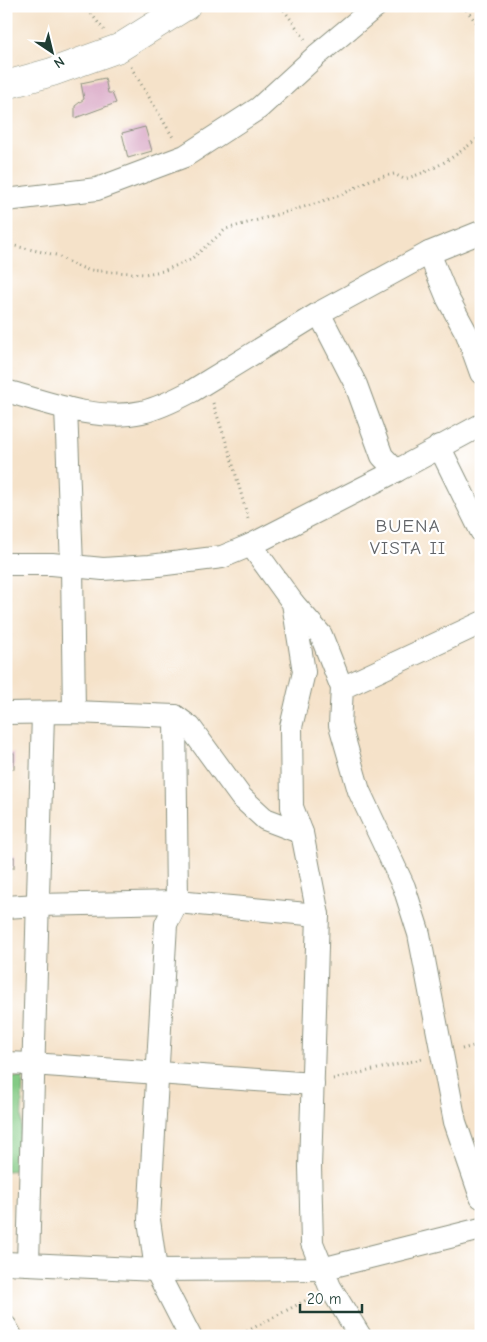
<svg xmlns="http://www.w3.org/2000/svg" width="487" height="1342" font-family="'Comic Neue',sans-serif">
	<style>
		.green { fill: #84ca85; stroke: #52845c }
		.building { fill: #dcadc9 }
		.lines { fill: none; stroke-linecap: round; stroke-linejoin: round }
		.minor-casing { stroke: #8a907e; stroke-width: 24 }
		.secondary-casing { stroke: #8a907e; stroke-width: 29 }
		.path { stroke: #8a907e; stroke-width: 3; stroke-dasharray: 1 4; stroke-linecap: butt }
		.minor { stroke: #fff; stroke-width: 22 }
		.secondary { stroke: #fff; stroke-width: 28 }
		.labels { text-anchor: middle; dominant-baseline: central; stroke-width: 4.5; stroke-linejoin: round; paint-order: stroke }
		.neighbourhood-label { font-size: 19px; letter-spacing: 1px; fill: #616468; stroke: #fff }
	</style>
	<rect width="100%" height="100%" fill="#fff"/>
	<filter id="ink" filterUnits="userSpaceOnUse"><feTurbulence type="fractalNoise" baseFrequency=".02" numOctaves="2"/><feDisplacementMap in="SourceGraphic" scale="10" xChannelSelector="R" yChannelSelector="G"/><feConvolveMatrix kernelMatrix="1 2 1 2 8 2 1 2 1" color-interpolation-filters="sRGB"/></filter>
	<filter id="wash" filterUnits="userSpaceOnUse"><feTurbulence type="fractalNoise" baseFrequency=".0096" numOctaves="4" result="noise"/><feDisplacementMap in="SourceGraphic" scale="20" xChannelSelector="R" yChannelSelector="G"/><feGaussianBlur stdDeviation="1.12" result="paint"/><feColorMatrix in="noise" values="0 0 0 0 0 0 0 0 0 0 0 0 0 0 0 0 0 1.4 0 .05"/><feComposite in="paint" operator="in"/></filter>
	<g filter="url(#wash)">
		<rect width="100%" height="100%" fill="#f5e2c9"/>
		<path class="green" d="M23 1077 20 1170 6 1171V1078Z"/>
		<g id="blocks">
			<g class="building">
				<path d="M105 78 108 93H112L116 103 75 118V106L84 99 81 83Z"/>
				<path d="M145 127 152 151 128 158 122 133Z"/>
				<rect x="6" y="753" width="8" height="16"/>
				<rect x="6" y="857" width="8" height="11"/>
			</g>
		</g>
	</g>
	<g filter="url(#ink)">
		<use href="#blocks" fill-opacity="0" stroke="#8a907e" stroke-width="1"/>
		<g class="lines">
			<g class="minor-casing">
				<g id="minor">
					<path d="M6 200 97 189 185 156 259 108 317 55 376 6"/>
					<path d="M429 253 448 299 467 334 481 373"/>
					<path d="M319 313 356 385 382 456 396 471"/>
					<path d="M6 391C49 403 97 422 142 412 159 408 177 399 192 391L319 313 429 253 481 232"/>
					<path d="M66 408 72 566 74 712"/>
					<path d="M439 446 481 531"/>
					<path d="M6 564H52L103 569 150 566 222 557 251 545 396 471 481 425"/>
					<path d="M293 603 321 635 342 688 340 725 359 791 404 887 419 934 455 1122 481 1197"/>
					<path d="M342 688 481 623"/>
					<path d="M6 713 74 712 175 716 190 727 241 797 265 819 302 833 292 807 291 727 304 672 293 603 251 545"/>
					<path d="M175 716 177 902 166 924 149 1220 156 1270 190 1336"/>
					<path d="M302 833 318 915 310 1167 312 1243 330 1287 360 1336"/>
					<path d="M6 907 38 905 177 902 318 915"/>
					<path d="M6 1063 32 1064 313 1084"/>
					<path d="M6 1263 156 1270 322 1269 481 1229"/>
					<path d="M28 1264 43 713"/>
					<path d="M6 1327 11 1336"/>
				</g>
			</g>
			<g class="secondary-casing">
				<path id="secondary" d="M6 85 52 72 119 48 186 6"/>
			</g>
			<g class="path">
				<path d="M85 6 104 30"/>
				<path d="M281 6 305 39"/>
				<path d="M463 6 481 28"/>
				<path d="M131 67 174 139"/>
				<path d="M6 244 56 255 72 264 88 270 144 274 163 271 190 260 226 229 318 203 343 194 372 179 394 174 404 179C437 170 455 156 481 136"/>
				<path d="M213 403 230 454 249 522"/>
				<path d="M462 1049 481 1044"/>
				<path d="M333 1079 422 1059"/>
				<path d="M238 1336 312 1297"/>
			</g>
			<use href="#minor" class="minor"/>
			<use href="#secondary" class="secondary"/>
		</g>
	</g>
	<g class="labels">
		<g class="neighbourhood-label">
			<text x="408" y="526">BUENA<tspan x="408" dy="22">VISTA II</tspan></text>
		</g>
	</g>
	<rect width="487" height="1342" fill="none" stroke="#fff" stroke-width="25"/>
	<g transform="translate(52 52) rotate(145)" stroke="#ffffff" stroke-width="4" paint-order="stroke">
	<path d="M0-4L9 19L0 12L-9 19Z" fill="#1f3d34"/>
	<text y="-8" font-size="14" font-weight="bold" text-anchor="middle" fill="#1f3d34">N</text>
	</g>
	<path d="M300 1304v8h62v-8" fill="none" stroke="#1f3d34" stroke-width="2.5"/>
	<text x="307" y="1304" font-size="15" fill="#1f3d34" stroke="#ffffff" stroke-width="4" paint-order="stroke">20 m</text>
</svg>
